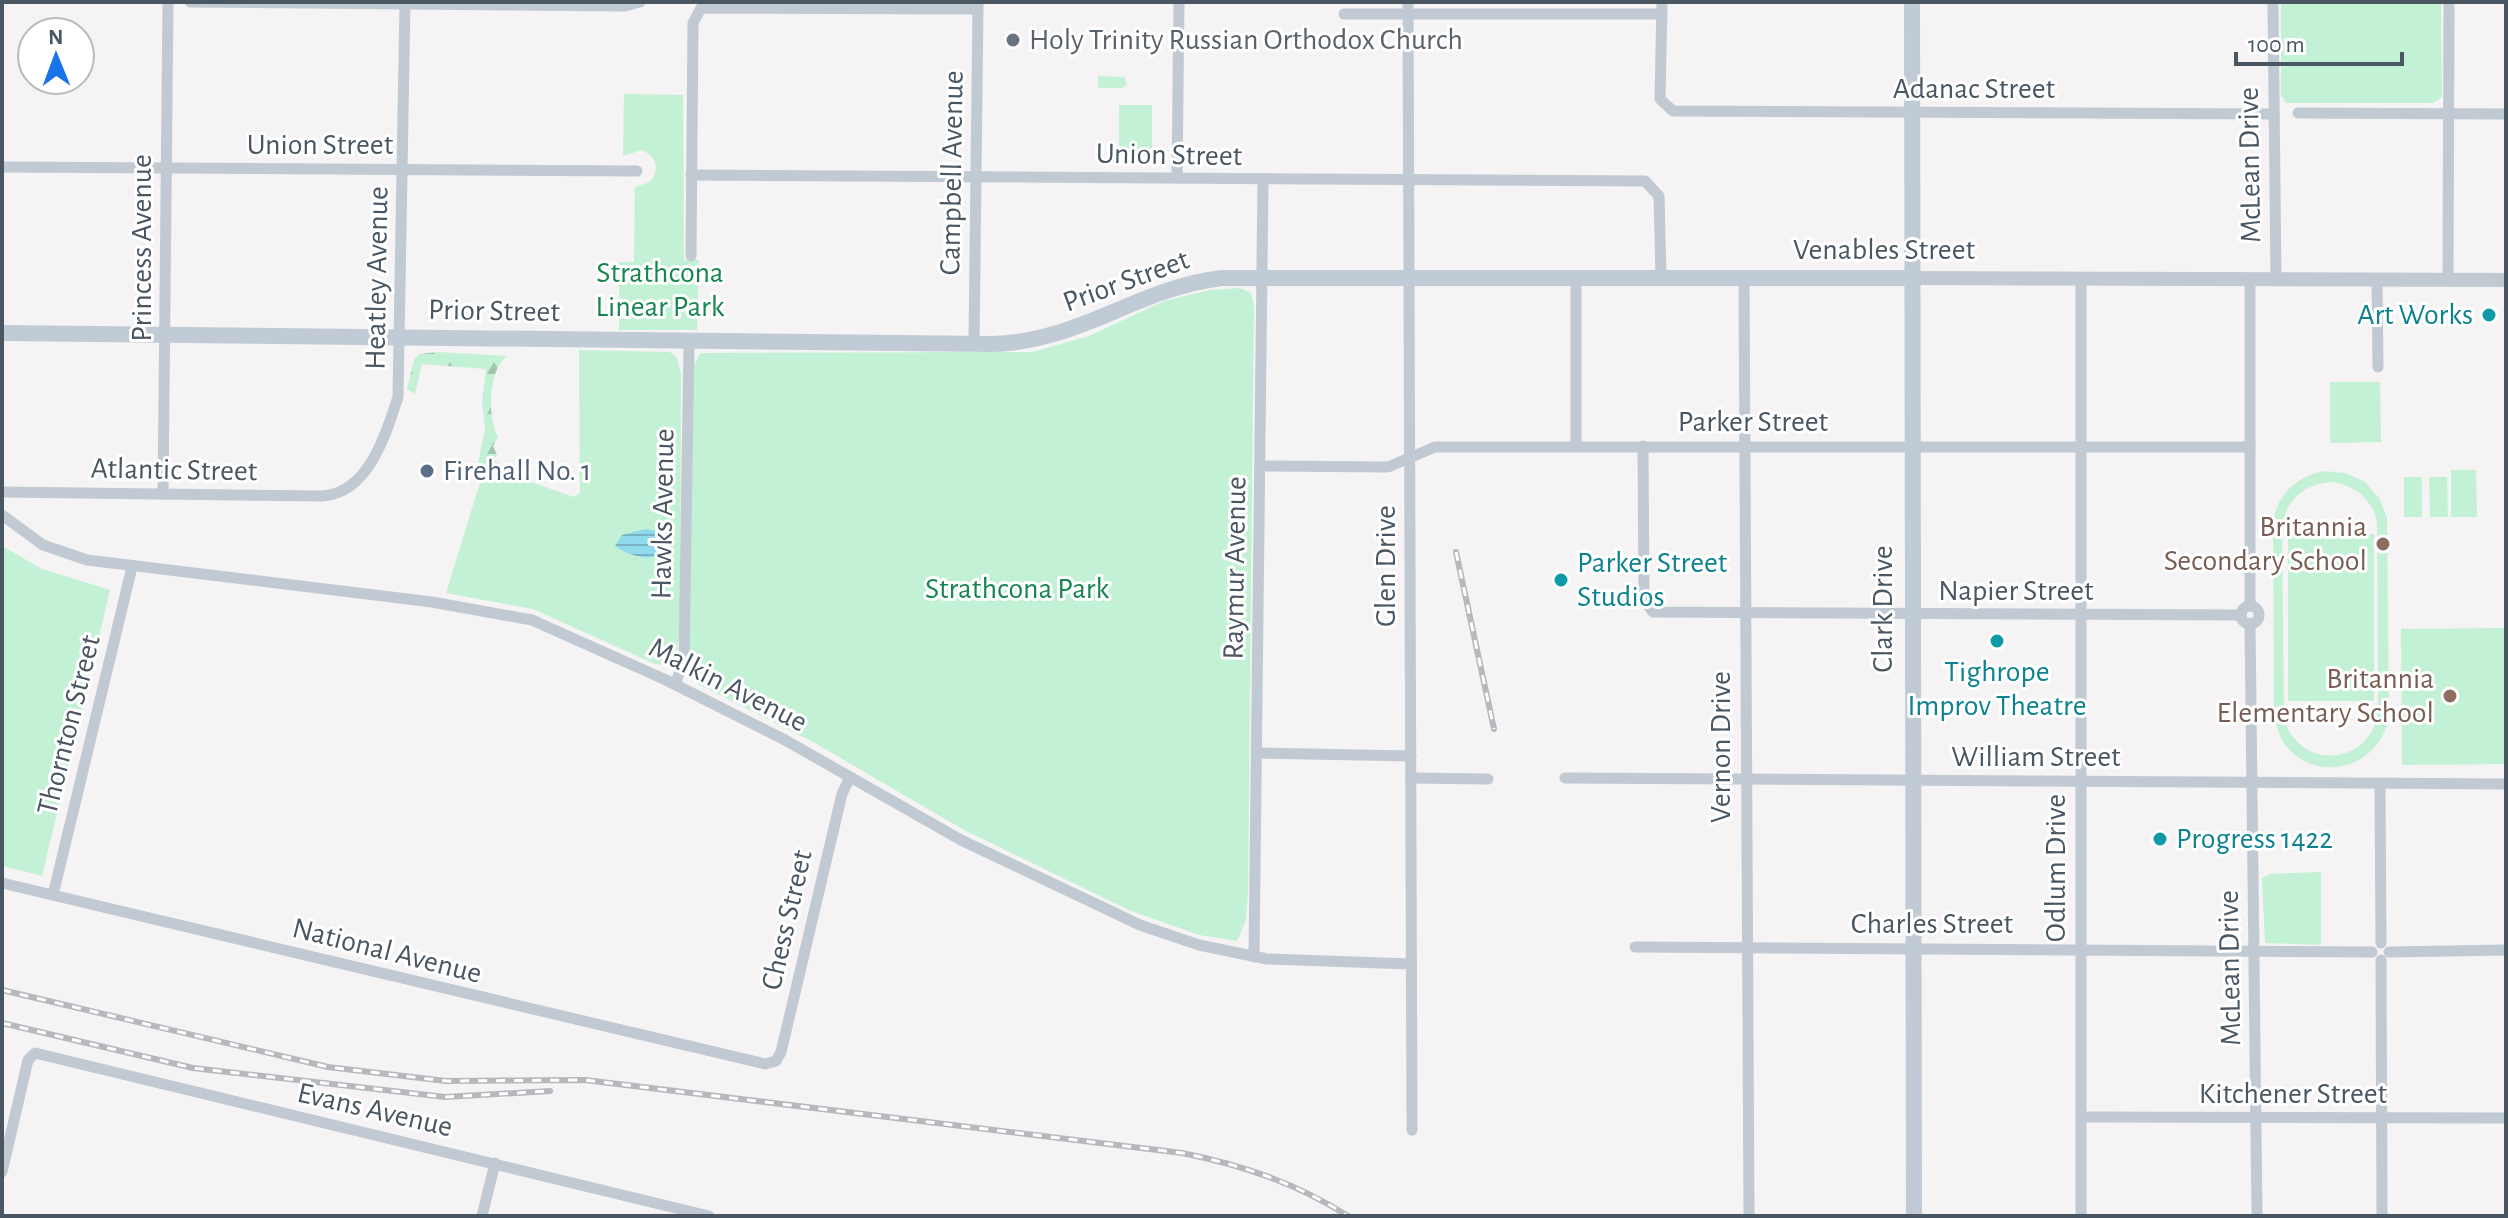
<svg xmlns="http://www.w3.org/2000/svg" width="2508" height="1218" font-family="'Alegreya Sans',sans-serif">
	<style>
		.forest { fill: url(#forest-firs) }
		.green { fill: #c3f1d5; fill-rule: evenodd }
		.water { fill: url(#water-rules) }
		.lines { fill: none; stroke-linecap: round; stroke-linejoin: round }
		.minor { stroke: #c1cad2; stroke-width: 11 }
		.tertiary { stroke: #c1cad2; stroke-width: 14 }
		.secondary { stroke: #c1cbd6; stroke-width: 16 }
		.rail-casing { stroke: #b5b8bd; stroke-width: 6 }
		.rail { stroke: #fff; stroke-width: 3; stroke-dasharray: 9; stroke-linecap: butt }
		.worship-dot { fill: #6b7280; stroke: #fff; stroke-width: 3 }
		.culture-dot { fill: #0f9aa8; stroke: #fff; stroke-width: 3 }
		.service-dot { fill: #5c6f8a; stroke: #fff; stroke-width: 3 }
		.education-dot { fill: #8d6e63; stroke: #fff; stroke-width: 3 }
		.labels { text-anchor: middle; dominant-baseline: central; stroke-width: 6; stroke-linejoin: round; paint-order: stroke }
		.worship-label { font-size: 30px; fill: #5b616d; stroke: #fff; text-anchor: start }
		.street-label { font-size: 30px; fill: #4a5661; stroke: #fff }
		.park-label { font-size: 30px; fill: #17864f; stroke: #fff }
		.culture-label { font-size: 30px; fill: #0d838f; stroke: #fff; text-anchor: start }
		.service-label { font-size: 30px; fill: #4e5e75; stroke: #fff; text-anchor: start }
		.education-label { font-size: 30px; fill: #785e54; stroke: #fff; text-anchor: end }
	</style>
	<defs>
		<pattern id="forest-firs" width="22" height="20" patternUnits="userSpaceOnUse" patternTransform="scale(2)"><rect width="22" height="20" fill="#c3f1d5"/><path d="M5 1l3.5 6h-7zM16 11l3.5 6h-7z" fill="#a0c6b0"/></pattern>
		<pattern id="water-rules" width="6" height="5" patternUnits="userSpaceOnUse" patternTransform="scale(2)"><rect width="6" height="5" fill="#90daee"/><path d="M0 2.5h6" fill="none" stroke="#78b4c4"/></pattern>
	</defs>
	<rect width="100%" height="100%" fill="#f5f3f3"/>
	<path class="forest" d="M439 352 507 356C488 370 487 417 498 437L493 446 497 455 494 459 507 470 523 473 518 483 485 493 477 469 485 428 482 402 486 369 422 364 415 394 407 389 414 360 419 354Z"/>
	<g class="green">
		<path d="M2281 2H2441L2442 97 2433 103H2286L2281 95Z"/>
		<path d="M1098 76 1124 77 1127 84 1122 88H1098Z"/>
		<path d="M624 94 683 95 684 260H699L697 330H619V262H634L635 187 650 182C660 169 657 157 642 150L623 156Z"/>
		<rect x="1119" y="105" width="33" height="51"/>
		<path d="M1240 288 1251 293 1254 305 1248 892 1246 920 1237 941 1199 935 1129 910 964 830 813 742 698 684 688 650 693 367 700 353 1032 352 1089 336 1164 301 1210 290Z"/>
		<path d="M579 350 670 352 677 358 681 374 680 630 677 650 665 665 655 664 533 609 446 593 485 466 574 497 580 493Z"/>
		<path d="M2330 382H2380L2381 442 2330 443Z"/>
		<path d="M2451 470H2476L2477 517H2451Z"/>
		<path d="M2324 471 2345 473 2365 482 2379 498 2387 518 2389 719C2372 787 2278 782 2274 711L2273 520C2279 493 2296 477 2324 471ZM2333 482C2356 486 2370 498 2377 520L2378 708C2375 765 2300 773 2284 719L2282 530C2284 501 2304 483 2333 482Z"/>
		<rect x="2404" y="477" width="18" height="40"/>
		<path d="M2429 477H2447L2448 517H2430Z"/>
		<rect x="2288" y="534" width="86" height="167"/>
		<path d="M2 546 42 569 110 590 42 876 2 866Z"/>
		<path d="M2506 628V764L2402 765 2401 629Z"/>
		<path d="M2321 872V945L2265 943 2262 878 2269 874Z"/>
	</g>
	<path class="water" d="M646 529 661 532 662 554C648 562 628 555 615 546L622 535Z"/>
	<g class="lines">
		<g class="minor">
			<path d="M190 2 625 6 640 2"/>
			<path d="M1408 2 1412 1130"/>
			<path d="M1662 2 1660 99 1673 111 2274 114"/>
			<path d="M2273 2 2276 280"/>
			<path d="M1344 14H1662"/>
			<path d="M2298 113 2506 114"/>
			<path d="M2 167 637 171"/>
			<path d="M691 175 1645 181 1659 196 1661 276"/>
			<path d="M1177 178 1179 2"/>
			<path d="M691 256 693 23 701 8 978 9"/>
			<path d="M1744 277 1749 1216"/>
			<path d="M2081 280V1216"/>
			<path d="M2250 280V606"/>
			<path d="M2377 280 2378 367"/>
			<path d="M2448 280 2449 2"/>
			<path d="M974 344 978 3"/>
			<path d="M1576 446V276"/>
			<path d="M1643 446 1644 599 1653 612 2241 615"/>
			<path d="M1260 466 1388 467 1435 447H2250"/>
			<path d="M2 492 323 496C369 492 386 434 398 397L405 2"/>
			<path d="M163 494 168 2"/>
			<path d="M2 515 43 545 87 560 432 602 532 620 666 680 785 740 961 840 1140 925 1199 945 1267 959 1410 964"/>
			<circle cx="2250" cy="615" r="9"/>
			<path d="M2250 623 2257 1216"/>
			<path d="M675 684 684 662 689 341"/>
			<path d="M1258 753 1411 756"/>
			<path d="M1411 778 1488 779"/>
			<path d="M1565 778 2506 784"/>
			<path d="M2380 785 2381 943"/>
			<path d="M2 883 765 1064 776 1061 781 1052 842 794 850 777"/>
			<path d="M53 895 132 567"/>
			<path d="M1635 947 2372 952"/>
			<path d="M2389 952 2506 950"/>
			<path d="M1254 957 1263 180"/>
			<path d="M2381 960 2382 1216"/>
			<path d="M2081 1117 2506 1118"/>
			<path d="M2 1172 28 1060 35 1053 709 1216"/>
			<path d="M482 1216 495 1163"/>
		</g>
		<path class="tertiary" d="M1911 278 2506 280"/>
		<g class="secondary">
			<path d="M1912 2 1914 1216"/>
			<path d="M2 333 992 344C1080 342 1137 288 1222 278H1911"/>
		</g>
		<g class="rail-casing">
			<g id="rail">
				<path d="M1456 552 1494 729"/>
				<path d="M2 990 328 1067 446 1081 585 1080 1182 1153C1242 1165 1296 1183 1348 1216"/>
				<path d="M2 1023 193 1068 445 1097 550 1091"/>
			</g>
		</g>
		<use href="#rail" class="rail"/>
	</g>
	<circle class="worship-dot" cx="1013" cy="40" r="8"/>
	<g class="culture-dot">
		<circle cx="2489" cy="315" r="8"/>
		<circle cx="1561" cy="580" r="8"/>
		<circle cx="1997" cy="641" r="8"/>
		<circle cx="2160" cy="839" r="8"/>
	</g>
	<circle class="service-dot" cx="427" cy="471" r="8"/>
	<g class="education-dot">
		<circle cx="2383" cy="544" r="8"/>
		<circle cx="2450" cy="696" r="8"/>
	</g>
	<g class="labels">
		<g class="worship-label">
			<text x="1029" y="40">Holy Trinity Russian Orthodox Church</text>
		</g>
		<g class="street-label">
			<text x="1974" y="89">Adanac Street</text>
			<text x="320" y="145">Union Street</text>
			<text transform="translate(1169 155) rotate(1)">Union Street</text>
			<text transform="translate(2250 165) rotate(-91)">McLean Drive</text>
			<text transform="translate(952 173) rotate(-89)">Campbell Avenue</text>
			<text transform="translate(142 248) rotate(-90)">Princess Avenue</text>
			<text x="1884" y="250">Venables Street</text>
			<text transform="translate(377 278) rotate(-89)">Heatley Avenue</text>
			<text transform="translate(1126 281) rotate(-20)">Prior Street</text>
			<text transform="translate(494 311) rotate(1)">Prior Street</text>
			<text x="1753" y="422">Parker Street</text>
			<text transform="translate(174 470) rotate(1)">Atlantic Street</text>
			<text transform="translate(663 514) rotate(-89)">Hawks Avenue</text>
			<text transform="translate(1386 566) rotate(-90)">Glen Drive</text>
			<text transform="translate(1235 568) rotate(-89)">Raymur Avenue</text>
			<text x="2016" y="591">Napier Street</text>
			<text transform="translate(1883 609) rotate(-90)">Clark Drive</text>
			<text transform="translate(728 685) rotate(27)">Malkin Avenue</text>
			<text transform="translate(69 725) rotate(-76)">Thornton Street</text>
			<text transform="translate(1721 747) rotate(-90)">Vernon Drive</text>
			<text x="2036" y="757">William Street</text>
			<text transform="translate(2056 868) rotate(-90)">Odlum Drive</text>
			<text transform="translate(787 920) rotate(-77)">Chess Street</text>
			<text x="1932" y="924">Charles Street</text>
			<text transform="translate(387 951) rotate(14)">National Avenue</text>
			<text transform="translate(2230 968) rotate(-91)">McLean Drive</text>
			<text x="2293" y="1094">Kitchener Street</text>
			<text transform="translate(375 1110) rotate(13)">Evans Avenue</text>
		</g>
		<g class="park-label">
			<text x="660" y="273">Strathcona<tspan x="660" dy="34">Linear Park</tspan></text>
			<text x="1017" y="589">Strathcona Park</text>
		</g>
		<g class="culture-label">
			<text x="2473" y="315" text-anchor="end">Art Works</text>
			<text x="1577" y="563">Parker Street<tspan x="1577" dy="34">Studios</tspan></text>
			<text x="1997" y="672" text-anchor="middle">Tighrope<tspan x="1997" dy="34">Improv Theatre</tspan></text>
			<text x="2176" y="839">Progress 1422</text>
		</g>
		<g class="service-label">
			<text x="443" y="471">Firehall No. 1</text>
		</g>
		<g class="education-label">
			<text x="2367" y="527">Britannia<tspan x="2367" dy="34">Secondary School</tspan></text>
			<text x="2434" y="679">Britannia<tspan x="2434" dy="34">Elementary School</tspan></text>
		</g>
	</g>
	<rect width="2508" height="1218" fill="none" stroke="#4a5661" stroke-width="8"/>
	<g transform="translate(56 56) rotate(359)"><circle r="38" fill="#ffffff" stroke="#b7bbc0" stroke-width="2"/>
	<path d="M0-6L14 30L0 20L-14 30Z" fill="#1a73e8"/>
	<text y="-12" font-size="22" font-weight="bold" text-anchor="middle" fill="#4a5661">N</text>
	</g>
	<path d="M2236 52v12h166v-12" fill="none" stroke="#4a5661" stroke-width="4"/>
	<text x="2248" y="52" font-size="24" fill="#4a5661" stroke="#ffffff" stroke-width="6" paint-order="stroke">100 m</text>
</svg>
